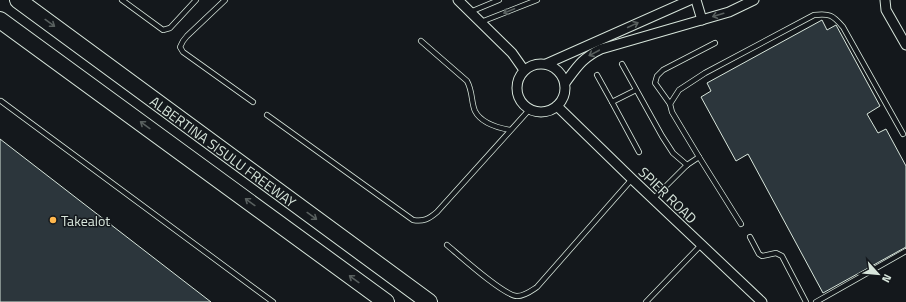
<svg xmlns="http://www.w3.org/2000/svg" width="906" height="302" font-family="'Titillium Web',sans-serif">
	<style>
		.building { fill: #2c363c; stroke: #d8e6dc }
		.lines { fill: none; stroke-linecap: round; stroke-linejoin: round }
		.lane-casing { stroke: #d8e6dc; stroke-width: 6 }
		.street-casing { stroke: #d8e6dc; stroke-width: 11 }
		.highway-casing { stroke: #d8e6dc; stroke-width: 18 }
		.lane { stroke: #14181c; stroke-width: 4.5 }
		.street { stroke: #14181c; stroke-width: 9 }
		.highway { stroke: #14181c; stroke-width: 16 }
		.oneway { stroke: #59605f }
		.poi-dot { fill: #ffb74d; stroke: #14181c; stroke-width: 1.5 }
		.labels { text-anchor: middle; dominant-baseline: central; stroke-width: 3; stroke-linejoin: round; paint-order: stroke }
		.street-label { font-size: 14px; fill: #d8e6dc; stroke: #14181c }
		.poi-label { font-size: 14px; fill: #d8e6dc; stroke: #14181c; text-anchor: start }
	</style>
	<rect width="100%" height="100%" fill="#14181c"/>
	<g class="building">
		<path d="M822 20 827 30 836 25 880 106 867 114 878 133 886 129 906 166V247L823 293 748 154 736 161 701 97 711 91 707 83Z"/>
		<path d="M0 139 211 302H0Z"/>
	</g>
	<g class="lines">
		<g class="lane-casing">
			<g id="lane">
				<path d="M122 0 163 30 170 28 196 0"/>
				<path d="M225 0 187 36 183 41 180 47 183 52 253 102"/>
				<path d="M470 12 499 0"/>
				<path d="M481 22 537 0"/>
				<path d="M421 41 467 81C473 92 471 102 475 111 481 123 499 128 510 130"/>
				<path d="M622 64 662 136 673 153 687 165"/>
				<path d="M597 75 612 102 636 90"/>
				<path d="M1 101 273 302"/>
				<path d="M612 102 639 152"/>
				<path d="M670 104 655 83 657 76 663 70 715 43"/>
				<path d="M267 115 413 220C423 222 429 219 437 212L529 110"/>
				<path d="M699 157 741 224"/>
				<path d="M653 199 687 165 699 157 672 112 670 104 679 90 705 73 814 15C829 13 833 15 843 27L903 134"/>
				<path d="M750 237 759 254 762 256 776 253 782 256 806 302"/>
				<path d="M447 245C459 255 504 296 517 296 525 296 531 291 537 287L632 179"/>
				<path d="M646 302 701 245"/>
				<path d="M816 302 906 251"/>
			</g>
		</g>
		<g class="street-casing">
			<g id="street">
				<path d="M458 0 512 53 524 70"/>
				<path d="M696 0 702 20"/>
				<path d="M885 0 886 10 906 45"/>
				<circle cx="541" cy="88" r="24"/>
				<path d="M546 64 690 0"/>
				<path d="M565 83C577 67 582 58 601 49L729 12 754 0"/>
				<path d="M557 106 632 179 762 302"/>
			</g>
		</g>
		<g class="highway-casing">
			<g id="highway">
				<path id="s1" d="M18 0 429 302"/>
				<path d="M0 20 386 302"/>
			</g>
		</g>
		<use href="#lane" class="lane"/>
		<use href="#street" class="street"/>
		<use href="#highway" class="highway"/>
	</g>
	<defs><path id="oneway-shaft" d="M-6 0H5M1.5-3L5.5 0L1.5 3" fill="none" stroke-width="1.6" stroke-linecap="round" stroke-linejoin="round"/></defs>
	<g class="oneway">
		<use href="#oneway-shaft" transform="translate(509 11) rotate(158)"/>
		<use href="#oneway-shaft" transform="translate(718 15) rotate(163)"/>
		<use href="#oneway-shaft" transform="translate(50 23) rotate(36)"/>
		<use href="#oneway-shaft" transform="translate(633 25) rotate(-25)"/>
		<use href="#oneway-shaft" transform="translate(594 53) rotate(152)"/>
		<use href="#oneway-shaft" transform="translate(145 125) rotate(-144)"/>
		<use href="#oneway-shaft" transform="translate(250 202) rotate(-144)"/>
		<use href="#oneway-shaft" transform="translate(312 216) rotate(36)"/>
		<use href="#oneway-shaft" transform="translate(354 279) rotate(-144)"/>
	</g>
	<circle class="poi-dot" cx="53" cy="220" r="4"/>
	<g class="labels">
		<g class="street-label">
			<text stroke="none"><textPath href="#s1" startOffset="255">ALBERTINA SISULU FREEWAY</textPath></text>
			<text transform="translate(668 195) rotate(44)">SPIER ROAD</text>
		</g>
		<g class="poi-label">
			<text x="61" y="220">Takealot</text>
		</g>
	</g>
	<g transform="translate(878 274) rotate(117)" stroke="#14181c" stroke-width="3" paint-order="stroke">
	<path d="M0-3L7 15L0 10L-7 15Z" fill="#d8e6dc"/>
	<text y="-6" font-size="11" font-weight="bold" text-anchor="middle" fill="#d8e6dc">N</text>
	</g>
</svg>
